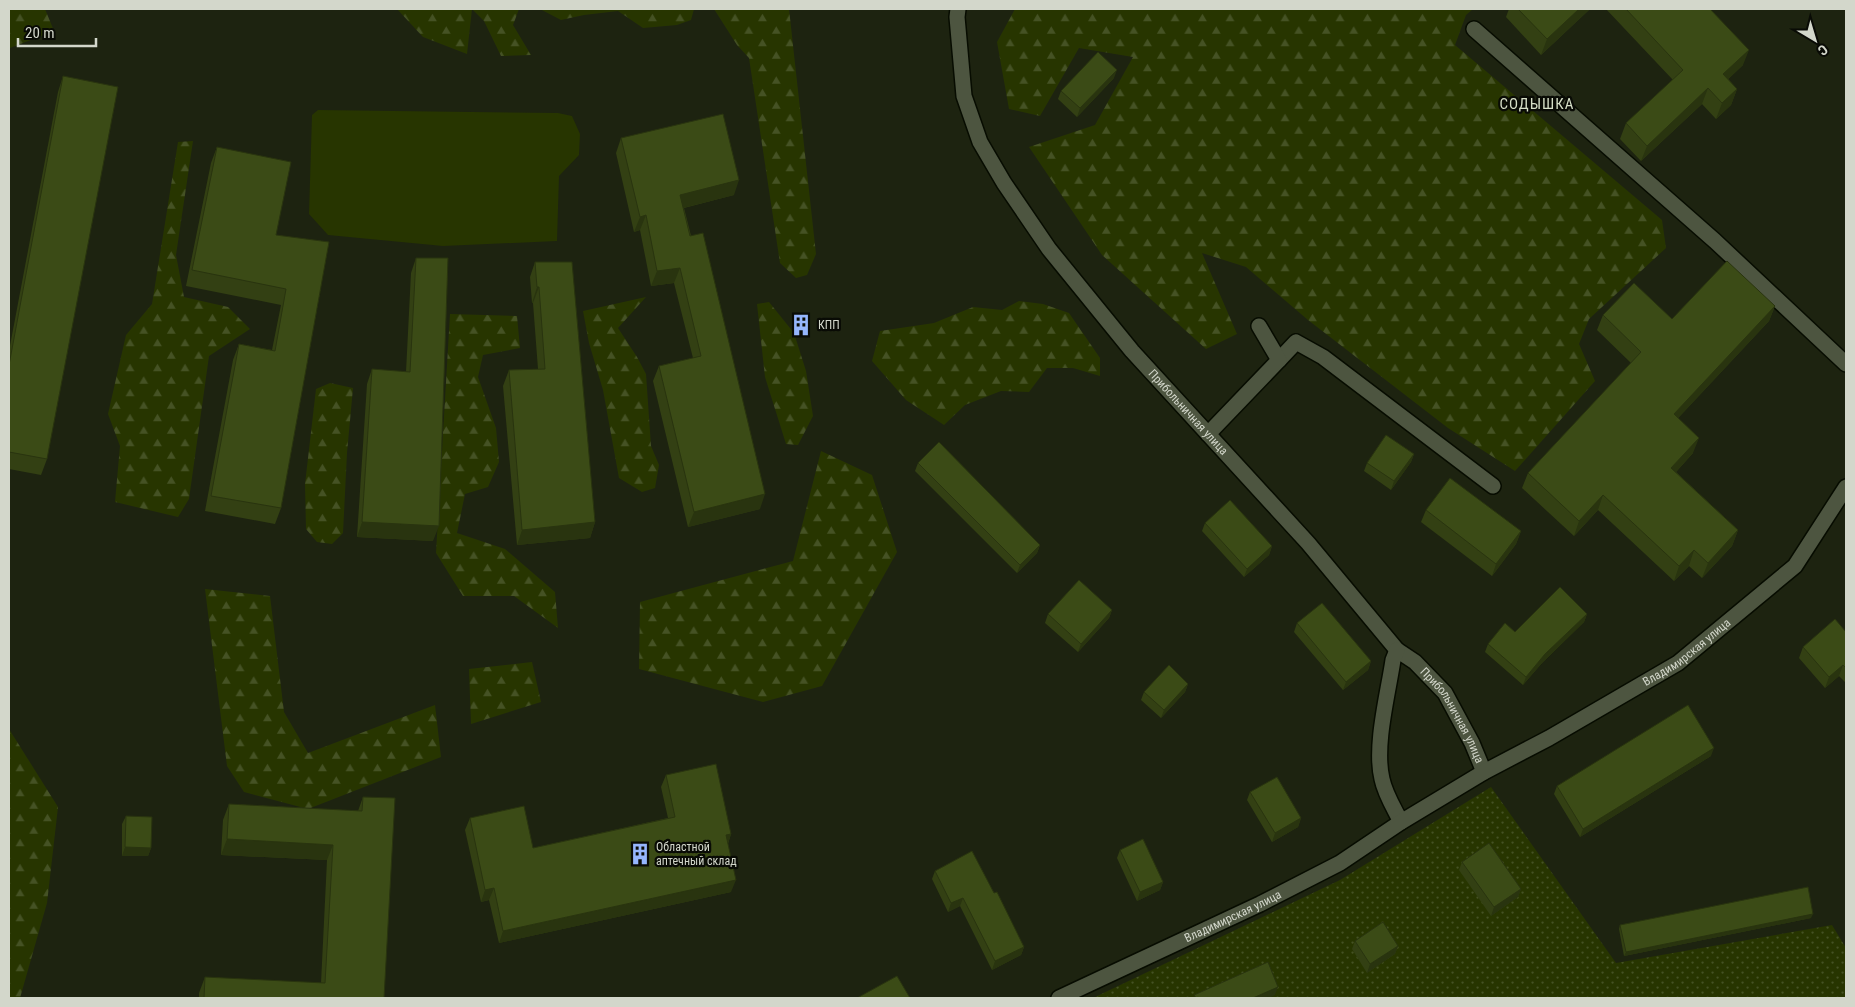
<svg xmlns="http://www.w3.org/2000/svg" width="1855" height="1007" font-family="'Roboto Condensed',sans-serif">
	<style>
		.grass { fill: #273500 }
		.forest { fill: url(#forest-firs) }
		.garden { fill: url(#garden-dots) }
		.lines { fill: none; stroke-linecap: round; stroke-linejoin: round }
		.minor-casing { stroke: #070c00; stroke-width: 18 }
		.minor { stroke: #4d5540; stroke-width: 15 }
		.wall { fill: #334013 }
		.shaded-wall { fill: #29340f }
		.building { fill: #3b4b16; stroke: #29340f }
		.labels { text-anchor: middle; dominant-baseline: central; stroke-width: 4.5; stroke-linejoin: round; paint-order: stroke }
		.poi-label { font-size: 12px; fill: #d3d7cb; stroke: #090b05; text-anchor: start }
		.street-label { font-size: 12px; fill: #d3d7cb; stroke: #090b05 }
		.quarter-label { font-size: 15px; letter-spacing: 1px; fill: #d6dfc7; stroke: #090b05 }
	</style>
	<defs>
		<pattern id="forest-firs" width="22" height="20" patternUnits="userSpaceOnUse" patternTransform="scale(1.25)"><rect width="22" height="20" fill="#273500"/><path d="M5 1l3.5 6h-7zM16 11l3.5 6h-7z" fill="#455224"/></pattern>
		<pattern id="garden-dots" width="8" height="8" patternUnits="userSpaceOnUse" patternTransform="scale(1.25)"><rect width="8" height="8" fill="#273500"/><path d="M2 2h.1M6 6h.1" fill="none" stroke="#455224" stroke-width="1.8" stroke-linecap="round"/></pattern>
	</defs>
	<rect width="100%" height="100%" fill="#1d2310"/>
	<path class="grass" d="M318 110 558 113 572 116 580 134 579 155 559 176 557 241 443 246 328 235 309 214 312 115Z"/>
	<g class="forest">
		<path d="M9 9H45L54 31 10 48Z"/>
		<path d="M397 9H519L513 25 531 55 501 56 484 21 472 9 467 54 423 37Z"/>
		<path d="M540 9H694L691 20 677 25 643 28 618 11 584 15 561 20Z"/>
		<path d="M714 9H789L816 254 807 275 796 278 780 263 749 58 737 45Z"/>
		<path d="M1015 9H1473L1466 15 1455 45 1662 220 1666 248 1589 319 1579 344 1595 381 1515 471 1448 428 1308 320 1246 267 1202 253 1237 334 1206 349 1102 255 1029 147 1095 125 1133 57 1079 48 1040 116 1009 109 997 42Z"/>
		<path d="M193 141 176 255 184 297 228 307 250 329 209 356 189 499 178 517 115 502 120 446 108 414 126 335 152 304 178 142Z"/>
		<path d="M646 297 618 328 637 357 646 374 651 446 659 465 655 488 642 492 619 478 603 390 589 343 583 311Z"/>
		<path d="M1019 301 1043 304 1069 313 1100 358V376L1073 368H1047L1029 392 1001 391 965 405 944 425 906 400 872 361 880 331 934 323 973 307 1002 310Z"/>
		<path d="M769 302 794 333 806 371 813 416 798 445 786 444 765 377 757 304Z"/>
		<path d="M450 314 517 316 520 348 483 355 478 377 496 428 499 462 488 487 465 494 457 533 505 549 555 592 558 628 514 596H463L436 553Z"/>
		<path d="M330 383 353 388 347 453 343 533 332 544 317 542 306 529 305 484 316 389Z"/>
		<path d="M821 451 872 475 897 552 822 686 763 702 639 669 640 602 793 561Z"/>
		<path d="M205 589 270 596 284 712 308 753 435 705 441 757 308 809 244 792 227 766Z"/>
		<path d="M532 662 541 702 471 724 469 669Z"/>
		<path d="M9 729 58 807 47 903 20 998H9Z"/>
	</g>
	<path class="garden" d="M1491 787 1616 963 1832 925 1846 948V998H1093L1340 880Z"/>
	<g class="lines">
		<g class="minor-casing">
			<g id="minor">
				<path id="s1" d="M958 9 957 17 964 96 980 142 1004 183 1049 249 1132 351 1308 543 1397 650 1415 662 1445 693 1472 743 1484 772"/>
				<path d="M1474 29 1715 241 1846 364"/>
				<path d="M1279 360 1296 342 1323 357 1493 486"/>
				<path d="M1208 434 1279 360 1259 326"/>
				<path d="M1397 650 1393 660C1388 694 1374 746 1382 779 1385 794 1394 808 1401 822"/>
				<path id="s2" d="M1059 998 1260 904 1340 863 1401 822 1484 772 1549 738 1678 663 1795 566 1846 487"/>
			</g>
		</g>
		<use href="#minor" class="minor"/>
	</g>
	<g class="wall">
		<path d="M1509 9H1590L1541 55 1506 17Z"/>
		<path d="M1606 9H1710L1743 65 1728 79 1737 89 1731 105 1716 119 1702 104 1641 161 1620 139 1626 123 1673 80Z"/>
		<path d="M63 76 47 459 41 475 9 469V351L58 92Z"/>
		<path d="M1114 78 1077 117 1058 99 1061 91Z"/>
		<path d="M621 138 734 195 684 208 760 509 688 527 653 381 659 366 693 358 674 283 651 286 640 230 634 232 616 153Z"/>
		<path d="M217 147 276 235 329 242 281 508 275 524 205 511 233 360 239 344 272 350 281 305 186 286 211 163Z"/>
		<path d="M416 258 433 541 357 537 367 384 372 369 406 372 411 273Z"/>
		<path d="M535 262 595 522 590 538 517 545 503 386 509 370 538 369 533 303H532L530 277Z"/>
		<path d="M1775 306 1769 321 1678 418 1693 453 1676 472 1738 530 1732 546 1702 578 1689 566 1674 581 1598 510 1574 536 1522 488 1528 473 1631 363 1597 330 1603 315 1672 319Z"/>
		<path d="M1414 454 1411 462 1391 490 1364 471 1367 463Z"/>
		<path d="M918 463 1040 545 1037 553 1017 573 915 471Z"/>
		<path d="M1426 510 1521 531 1516 544 1492 576 1421 522Z"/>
		<path d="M1205 523 1272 546 1269 555 1244 577 1202 531Z"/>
		<path d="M1112 610 1109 618 1078 652 1045 623 1048 614Z"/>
		<path d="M1587 614 1584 622 1542 663 1523 685 1485 652 1488 644 1515 632Z"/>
		<path d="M1297 623 1371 661 1368 670 1343 690 1294 632Z"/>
		<path d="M1846 632V683L1839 676 1825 688 1799 658 1803 647Z"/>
		<path d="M1188 684 1185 692 1161 718 1141 700 1144 692Z"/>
		<path d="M1711 756 1580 837 1554 794 1557 786Z"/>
		<path d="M666 775 731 834 728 844 731 892 499 943 489 900 481 902 465 830 470 818 533 848 668 818 661 787Z"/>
		<path d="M1250 792 1301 818 1298 827 1272 842 1247 800Z"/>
		<path d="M363 797 384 998H199V993L205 977 321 983 327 860 221 855 223 820 229 804 358 811Z"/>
		<path d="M126 816 151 848 148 856H122V824Z"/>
		<path d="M1120 850 1163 882 1160 890 1137 901 1117 858Z"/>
		<path d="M1462 862 1521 889 1518 897 1491 916 1459 870Z"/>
		<path d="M935 871 994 893 1024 947 1021 955 992 970 960 906 948 912 932 879Z"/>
		<path d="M1811 918 1624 956 1619 929 1620 925Z"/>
		<path d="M1355 941 1398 946 1395 954 1367 973 1352 949Z"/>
	</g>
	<g class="shaded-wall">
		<path d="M1579 9H1590L1541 55 1547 39Z"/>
		<path d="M1749 50 1743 65 1717 90 1723 74Z"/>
		<path d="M1117 70 1114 78 1077 117 1080 108Z"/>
		<path d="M1708 88 1702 104 1641 161 1647 146Z"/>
		<path d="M1737 89 1731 105 1716 119 1722 103Z"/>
		<path d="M739 180 734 195 675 210 680 195Z"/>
		<path d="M646 215 640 230 634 232 640 217Z"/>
		<path d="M680 268 674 283 651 286 657 271Z"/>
		<path d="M537 287H539L533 303H532Z"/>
		<path d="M1775 306 1769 321 1668 429 1674 414Z"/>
		<path d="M1699 438 1693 453 1666 483 1671 468Z"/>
		<path d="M1414 454 1411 462 1391 490 1394 481Z"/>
		<path d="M765 494 760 509 688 527 694 512Z"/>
		<path d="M1603 495 1598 510 1574 536 1579 521Z"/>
		<path d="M362 522 439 526 433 541 357 537Z"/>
		<path d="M595 522 590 538 517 545 522 530Z"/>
		<path d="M1738 530 1732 546 1702 578 1708 563Z"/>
		<path d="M1521 531 1516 544 1492 576 1496 564Z"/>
		<path d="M1040 545 1037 553 1017 573 1020 565Z"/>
		<path d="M1272 546 1269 555 1244 577 1247 569Z"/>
		<path d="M1694 550 1689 566 1674 581 1679 566Z"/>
		<path d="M1112 610 1109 618 1078 652 1081 644Z"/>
		<path d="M1587 614 1584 622 1542 663 1523 685 1526 677 1545 654Z"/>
		<path d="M1371 661 1368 670 1343 690 1346 682Z"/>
		<path d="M1843 665 1839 676 1825 688 1829 677Z"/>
		<path d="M1188 684 1185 692 1161 718 1164 710Z"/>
		<path d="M1714 748 1711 756 1580 837 1583 829Z"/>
		<path d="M1301 818 1298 827 1272 842 1275 833Z"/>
		<path d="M731 834 727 846 726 835Z"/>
		<path d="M227 839 333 845 327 860 221 855Z"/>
		<path d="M125 847 151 848 148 856H122Z"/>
		<path d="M736 880 731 892 499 943 503 931Z"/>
		<path d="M1163 882 1160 890 1137 901 1140 892Z"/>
		<path d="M494 888 489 900 481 902 485 890Z"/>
		<path d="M1521 889 1518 897 1491 916 1494 907Z"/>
		<path d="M963 898 960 906 948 912 951 903Z"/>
		<path d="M1813 914 1811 918 1624 956 1626 952Z"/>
		<path d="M1398 946 1395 954 1367 973 1370 964Z"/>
		<path d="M1024 947 1021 955 992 970 995 961Z"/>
		<path d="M1278 987 1275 995 1269 998H1253Z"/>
	</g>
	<g class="building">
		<path d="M1518 9H1579L1547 39Z"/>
		<path d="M1626 9H1710L1749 50 1723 74 1737 89 1722 103 1708 88 1647 146 1626 123 1683 70Z"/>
		<path d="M1098 52 1117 70 1080 108 1061 91Z"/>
		<path d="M63 76 118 87 47 459 9 452V365Z"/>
		<path d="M723 114 739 180 680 195 690 236 703 233 765 494 694 512 659 366 701 356 680 268 657 271 646 215 640 217 621 138Z"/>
		<path d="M217 147 291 162 276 235 329 242 281 508 211 496 239 344 275 351 286 289 192 270Z"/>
		<path d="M416 258H448L439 526 362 522 372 369 410 372Z"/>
		<path d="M1727 261 1775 306 1674 414 1699 438 1671 468 1738 530 1708 563 1694 550 1679 566 1603 495 1579 521 1528 473 1641 352 1603 315 1634 283 1672 319Z"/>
		<path d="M535 262H572L595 522 522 530 509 370 545 369 539 287H537Z"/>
		<path d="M1386 435 1414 454 1394 481 1367 463Z"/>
		<path d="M939 442 1040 545 1020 565 918 463Z"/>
		<path d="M1450 478 1521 531 1496 564 1426 510Z"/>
		<path d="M1230 500 1272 546 1247 569 1205 523Z"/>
		<path d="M1079 580 1112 610 1081 644 1048 614Z"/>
		<path d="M1560 587 1587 614 1545 654 1526 677 1488 644 1505 623 1515 632Z"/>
		<path d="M1322 603 1371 661 1346 682 1297 623Z"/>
		<path d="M1835 619 1846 632V668L1843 665 1829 677 1803 647Z"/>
		<path d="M1169 665 1188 684 1164 710 1144 692Z"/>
		<path d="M1688 705 1714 748 1583 829 1557 786Z"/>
		<path d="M716 764 731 834 726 835 736 880 503 931 494 888 485 890 470 818 524 806 533 848 675 817 666 775Z"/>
		<path d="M1277 777 1301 818 1275 833 1250 792Z"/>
		<path d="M363 797 395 798 384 998H204L205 977 325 983 333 845 227 839 229 804 362 811Z"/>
		<path d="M126 816 152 817 151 848 125 847Z"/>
		<path d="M1143 839 1163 882 1140 892 1120 850Z"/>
		<path d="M1489 843 1521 889 1494 907 1462 862Z"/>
		<path d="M972 851 994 893 997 892 1024 947 995 961 963 898 951 903 935 871Z"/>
		<path d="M1808 887 1813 914 1626 952 1620 925Z"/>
		<path d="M1383 922 1398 946 1370 964 1355 941Z"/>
		<path d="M1268 962 1278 987 1253 998H1196L1194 995Z"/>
		<path d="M897 976 910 998H857Z"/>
	</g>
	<defs>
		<g id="building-bare" transform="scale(1.725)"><path d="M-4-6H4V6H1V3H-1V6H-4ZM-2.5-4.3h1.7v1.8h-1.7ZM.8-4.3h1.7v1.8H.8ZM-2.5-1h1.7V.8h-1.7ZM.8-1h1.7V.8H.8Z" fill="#95b6fd" stroke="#090b05" stroke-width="2.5" paint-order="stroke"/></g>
	</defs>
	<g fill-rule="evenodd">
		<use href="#building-bare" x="801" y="325"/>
		<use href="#building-bare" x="640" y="854"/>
	</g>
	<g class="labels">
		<g class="poi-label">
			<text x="818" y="325">КПП</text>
			<text x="656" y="847">Областной<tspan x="656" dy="14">аптечный склад</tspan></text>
		</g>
		<g class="street-label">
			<text stroke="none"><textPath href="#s1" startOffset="478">Прибольничная улица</textPath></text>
			<text stroke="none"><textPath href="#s2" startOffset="718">Владимирская улица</textPath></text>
			<text stroke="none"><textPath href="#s1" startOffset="882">Прибольничная улица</textPath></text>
			<text stroke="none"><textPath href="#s2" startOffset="192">Владимирская улица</textPath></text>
		</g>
		<g class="quarter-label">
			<text x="1537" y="104">СОДЫШКА</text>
		</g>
	</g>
	<rect width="1855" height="1007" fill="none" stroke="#d3d7cb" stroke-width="20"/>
	<g transform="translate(1815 40) rotate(142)" stroke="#090b05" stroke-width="4" paint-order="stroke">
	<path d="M0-4L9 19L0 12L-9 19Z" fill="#d3d7cb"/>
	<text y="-8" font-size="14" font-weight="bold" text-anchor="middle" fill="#d3d7cb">С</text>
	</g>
	<path d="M18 38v8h78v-8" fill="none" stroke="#d3d7cb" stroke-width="2.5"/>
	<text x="25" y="38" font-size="15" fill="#d3d7cb" stroke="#090b05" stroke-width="4" paint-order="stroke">20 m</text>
</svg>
